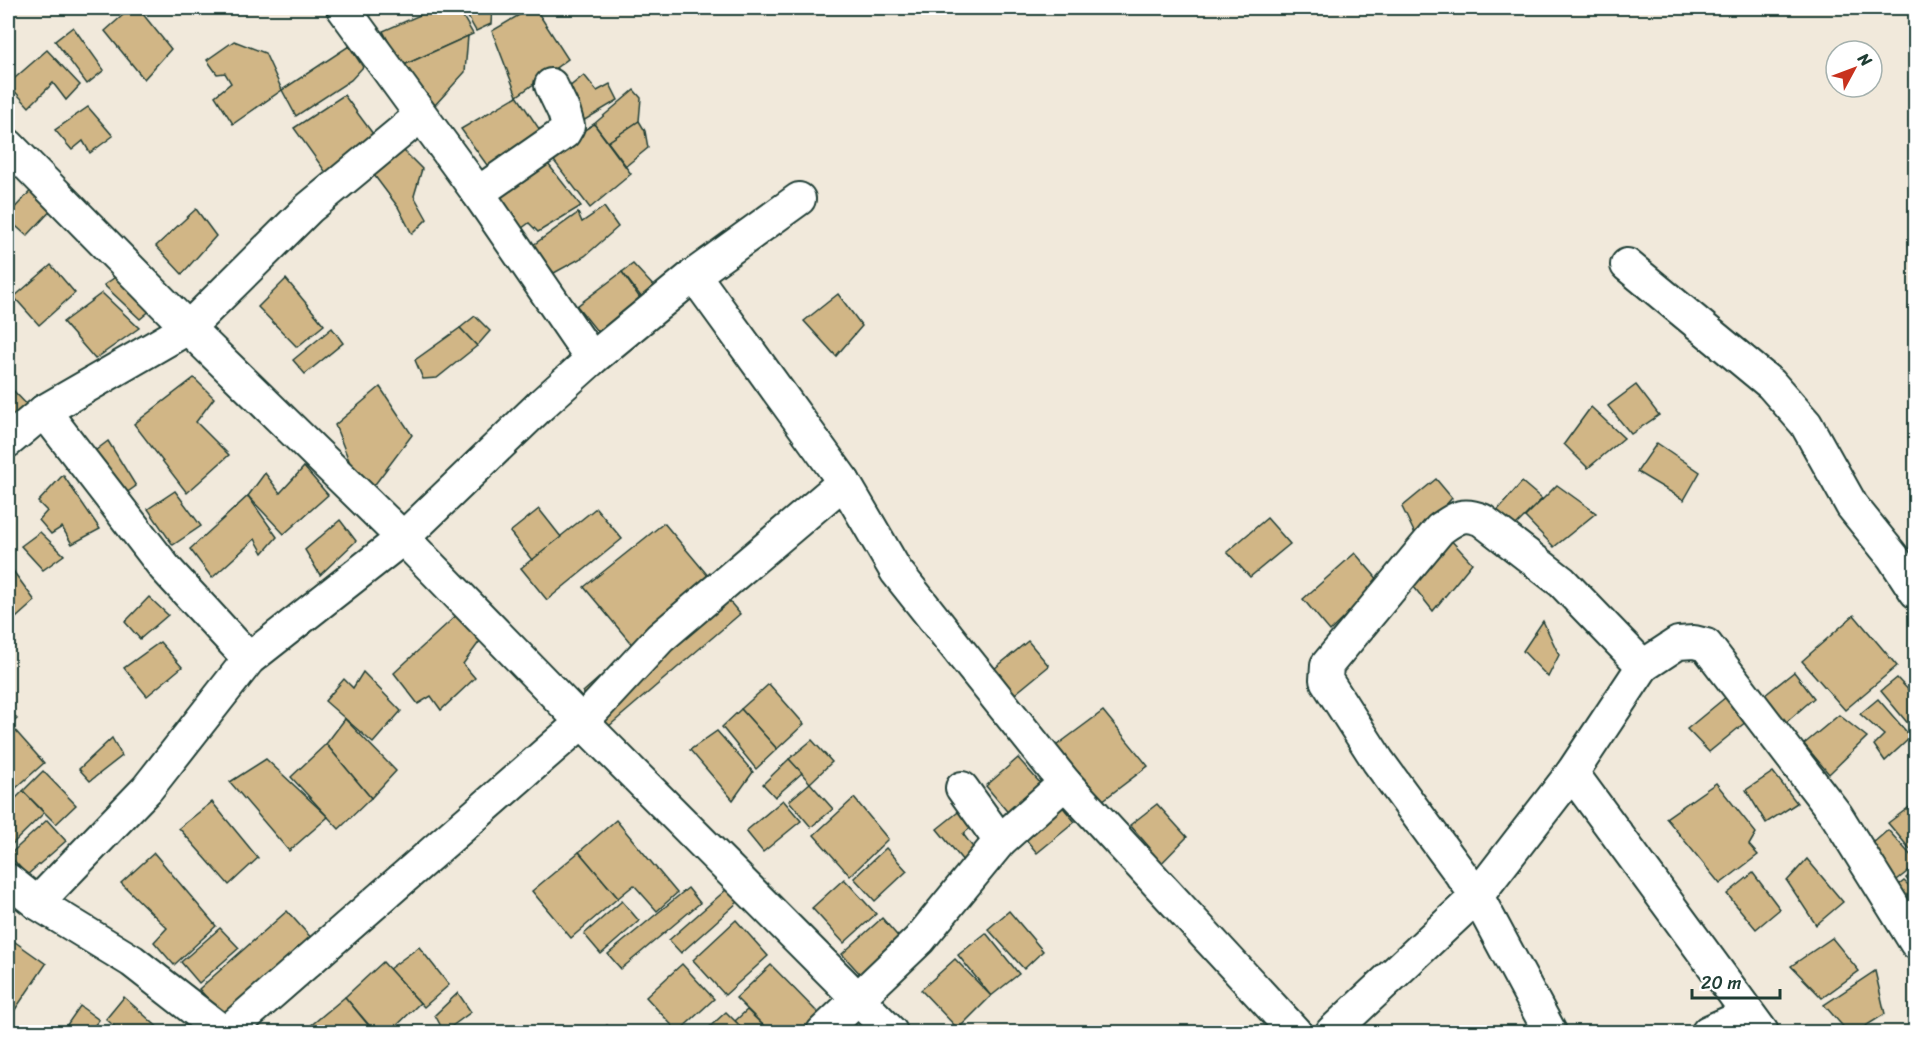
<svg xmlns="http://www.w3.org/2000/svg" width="1923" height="1040" font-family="Sriracha,sans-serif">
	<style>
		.building { fill: #d1b686; stroke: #1f3d34; stroke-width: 1.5 }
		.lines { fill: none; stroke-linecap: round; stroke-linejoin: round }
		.minor-casing { stroke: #1f3d34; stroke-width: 36 }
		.minor { stroke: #fff; stroke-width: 32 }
	</style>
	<rect width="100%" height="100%" fill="#f1e9db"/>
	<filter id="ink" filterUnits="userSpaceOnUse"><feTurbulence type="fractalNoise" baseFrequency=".0167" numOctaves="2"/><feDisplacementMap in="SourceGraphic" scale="12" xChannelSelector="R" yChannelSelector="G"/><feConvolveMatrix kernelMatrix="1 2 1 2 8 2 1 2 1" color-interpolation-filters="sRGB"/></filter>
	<g filter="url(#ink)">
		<g class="building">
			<path d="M131 8H138L171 49 144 79 105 31Z"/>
			<path d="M436 8H458L473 34 404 65 397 58 383 31Z"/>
			<path d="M463 8H492L491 24 476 31Z"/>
			<path d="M531 8H535L568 59 517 96 492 31Z"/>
			<path d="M73 27 104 70 87 84 55 41Z"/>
			<path d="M468 36 465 72 435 105 404 65Z"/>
			<path d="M234 41 265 53 282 90 233 124 215 96 231 83 225 73 217 74 207 60Z"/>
			<path d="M349 46 363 67 351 80 296 116 282 90Z"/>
			<path d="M47 50 80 85 66 100 53 83 29 107 8 84Z"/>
			<path d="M584 75 597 91 610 84 618 100 583 121 562 93Z"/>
			<path d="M634 90 641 98 639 121 608 142 594 124Z"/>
			<path d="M344 95 379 142 332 181 294 128Z"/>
			<path d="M517 96 544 136 492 172 461 129Z"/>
			<path d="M88 107 113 136 90 153 83 141 72 150 55 130Z"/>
			<path d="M639 121 645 131 648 148 626 166 608 142Z"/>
			<path d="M594 124 631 174 590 208 548 153Z"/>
			<path d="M397 144 422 169 414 196 427 219 412 234 398 207 371 171Z"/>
			<path d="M541 155 581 206 538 232 529 223 518 231 489 193Z"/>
			<path d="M36 185 57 204 27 236 8 219V215Z"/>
			<path d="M604 207 618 227 585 256 554 273 546 264 533 274 522 253 578 213 582 222Z"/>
			<path d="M196 209 216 236 182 274 156 246Z"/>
			<path d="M633 264 657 290 645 302 622 272Z"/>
			<path d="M51 265 75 293 39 325 14 297Z"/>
			<path d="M131 266 164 299 140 319 104 285Z"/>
			<path d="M622 272 642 301 600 335 577 306Z"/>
			<path d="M286 279 324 325 297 347 258 307Z"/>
			<path d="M102 293 139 328 95 359 63 322Z"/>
			<path d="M838 294 862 326 836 356 804 321Z"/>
			<path d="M475 316 490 331 477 346 460 328Z"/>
			<path d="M332 328 343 343 305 374 293 360Z"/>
			<path d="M460 328 477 346 437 378 423 379 415 360Z"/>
			<path d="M194 378 214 398 196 422 229 455 187 493 134 424Z"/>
			<path d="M8 385 32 410 8 430Z"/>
			<path d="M1636 385 1659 415 1631 434 1608 406Z"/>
			<path d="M380 387 412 435 364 499 335 425Z"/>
			<path d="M1591 407 1624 438 1588 468 1564 444Z"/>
			<path d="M108 441 136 486 119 498 87 457Z"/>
			<path d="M1657 443 1700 472 1684 500 1637 472Z"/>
			<path d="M304 467 328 495 284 534 248 496 265 473 280 493Z"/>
			<path d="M63 475 100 529 72 544 62 527 51 534 39 520 47 511 38 502Z"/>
			<path d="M1436 479 1452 498 1417 538 1402 507Z"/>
			<path d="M1522 482 1542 499 1515 526 1496 512Z"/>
			<path d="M1557 485 1596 513 1554 547 1525 517Z"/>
			<path d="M175 491 201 526 173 545 148 509Z"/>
			<path d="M248 496 277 537 263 553 255 539 212 578 190 549Z"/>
			<path d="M596 508 622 539 547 600 521 568Z"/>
			<path d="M539 509 561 537 532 560 510 532Z"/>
			<path d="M1267 518 1290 544 1250 577 1227 552Z"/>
			<path d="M340 520 356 541 320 575 305 550Z"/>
			<path d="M664 523 740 614 608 727 583 692 634 647 584 587Z"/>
			<path d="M40 532 64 555 43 570 21 546Z"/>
			<path d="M1448 537 1472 563 1433 611 1410 582Z"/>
			<path d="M1355 553 1380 582 1330 631 1303 599Z"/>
			<path d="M8 564 35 601 8 625Z"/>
			<path d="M149 597 168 615 140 639 125 622Z"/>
			<path d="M461 611 483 637 463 664 475 678 441 710 431 696 418 704 394 673Z"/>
			<path d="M1854 615 1897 666 1845 710 1802 661Z"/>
			<path d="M1543 621 1559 655 1548 677 1523 651Z"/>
			<path d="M1028 641 1049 666 1010 698 989 673Z"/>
			<path d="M160 642 182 667 147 696 124 668Z"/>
			<path d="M363 672 401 711 373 743 325 701 344 679 353 688Z"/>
			<path d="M1794 672 1814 698 1783 725 1760 699Z"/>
			<path d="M1897 678 1916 698 1915 732 1881 691Z"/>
			<path d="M769 684 804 724 777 749 741 709Z"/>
			<path d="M1726 697 1747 721 1709 752 1687 729Z"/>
			<path d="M1878 699 1911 737 1885 761 1874 745 1884 735 1860 714Z"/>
			<path d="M8 709 17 719 8 727Z"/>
			<path d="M741 709 777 749 756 769 722 727Z"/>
			<path d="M1103 711 1148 766 1098 804 1049 751Z"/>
			<path d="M1839 715 1867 737 1829 774 1804 744Z"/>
			<path d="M345 719 396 771 371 798 326 744Z"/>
			<path d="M13 728 44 763 16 788 8 779V733Z"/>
			<path d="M717 731 753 772 733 800 690 750Z"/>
			<path d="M112 738 122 756 90 781 79 769Z"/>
			<path d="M812 740 832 762 810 783 789 759Z"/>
			<path d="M326 744 371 798 339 829 291 777Z"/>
			<path d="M1018 758 1048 792 1015 821 986 786Z"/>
			<path d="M266 759 328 817 289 851 230 782Z"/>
			<path d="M789 759 802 773 775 797 763 784Z"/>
			<path d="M43 771 76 805 56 824 23 791Z"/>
			<path d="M1773 772 1797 803 1766 823 1746 790Z"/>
			<path d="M8 779 16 788 8 796Z"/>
			<path d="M810 783 833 809 811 827 789 801Z"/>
			<path d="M1716 783 1756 833 1749 845 1758 855 1720 884 1666 818Z"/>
			<path d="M23 791 44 813 8 848V806Z"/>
			<path d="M854 798 888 839 850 876 814 835Z"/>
			<path d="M1056 799 1075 822 1037 853 1019 831Z"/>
			<path d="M783 800 801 821 763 852 746 831Z"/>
			<path d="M212 802 258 858 229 885 179 828Z"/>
			<path d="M1916 802V853L1914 854 1888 823Z"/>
			<path d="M1157 804 1187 837 1150 875 1137 861 1150 848 1130 825Z"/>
			<path d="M967 805 980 820 963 834 975 850 964 862 937 829Z"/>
			<path d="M47 820 66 841 27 875 9 855Z"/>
			<path d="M616 820 677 893 657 911 634 885 618 898 579 852Z"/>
			<path d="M1888 830 1916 861V865L1893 883 1865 850Z"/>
			<path d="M886 848 907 871 875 901 854 878Z"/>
			<path d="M579 852 618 898 571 938 532 891Z"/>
			<path d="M154 853 216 926 174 965 154 942 167 928 121 883Z"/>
			<path d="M1807 859 1843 902 1816 925 1787 881Z"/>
			<path d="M1916 870V889L1906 878Z"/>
			<path d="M1753 873 1780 909 1756 929 1727 894Z"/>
			<path d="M844 879 876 914 844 943 812 908Z"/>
			<path d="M1904 881 1916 892V916L1894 889Z"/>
			<path d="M688 888 700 903 621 969 608 954Z"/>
			<path d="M727 889 738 902 681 953 669 940Z"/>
			<path d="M622 901 639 921 601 954 584 934Z"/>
			<path d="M287 911 315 942 227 1020 199 989Z"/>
			<path d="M1009 911 1043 951 1024 969 988 929Z"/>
			<path d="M882 918 902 941 862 976 842 954Z"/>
			<path d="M736 920 768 956 725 995 693 960Z"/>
			<path d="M220 928 239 948 199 983 181 962Z"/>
			<path d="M986 933 1019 974 991 996 958 955Z"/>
			<path d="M8 937 46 964 8 1020Z"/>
			<path d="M1832 938 1859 971 1822 998 1791 966Z"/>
			<path d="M419 947 449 985 424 1007 389 969Z"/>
			<path d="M955 959 991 996 958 1029 921 990Z"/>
			<path d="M383 962 420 1003 390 1032H375L345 997Z"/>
			<path d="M682 964 714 999 678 1032 646 997Z"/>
			<path d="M771 965 820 1015 802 1032H770L736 998Z"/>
			<path d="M1875 971 1885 1014 1856 1032H1848L1824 1005Z"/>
			<path d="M458 993 471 1012 444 1032 435 1015Z"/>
			<path d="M124 997 163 1032H121L106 1019Z"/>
			<path d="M345 997 374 1032H303Z"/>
			<path d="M80 1006 99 1020 89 1032H62Z"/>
			<path d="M747 1010 770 1032H746L735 1021Z"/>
			<path d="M726 1012 746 1032H704Z"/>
			<path d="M850 1019 862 1032H834Z"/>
			<path d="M607 1025 615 1032H599Z"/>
		</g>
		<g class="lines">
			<g class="minor-casing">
				<g id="minor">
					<path d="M8 145 188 328 403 538 582 722 891 1032"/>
					<path d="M478 193 564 133 568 126 564 112 551 85"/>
					<path d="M1627 265 1771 384 1806 424 1852 506 1893 557 1916 592"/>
					<path d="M694 275 844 482 896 571 961 653 1065 783 1295 1032"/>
					<path d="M592 359 694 275 799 199"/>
					<path d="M44 411 165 568 249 659"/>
					<path d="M8 441 44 411 188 328 309 208 420 116"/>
					<path d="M1572 773 1762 1032"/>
					<path d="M962 788 1000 841"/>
					<path d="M8 880 37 903 132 961 223 1032"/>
					<path d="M37 903 147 789 249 659 403 538 541 405 592 359 478 193 343 8"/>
					<path d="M227 1032 582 722 660 638 844 482"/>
					<path d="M823 1032 919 940 1000 841 1065 783"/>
					<path d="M1332 1032 1477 896 1572 773 1643 666 1678 643 1694 642 1706 645 1837 816 1916 943"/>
					<path d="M1550 1032 1477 896 1378 761 1326 680 1327 665 1440 529C1456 518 1462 512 1482 520L1562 582 1643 666"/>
					<path d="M1708 1032 1748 1014"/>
				</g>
			</g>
			<use href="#minor" class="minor"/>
		</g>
	</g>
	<rect width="1923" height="1040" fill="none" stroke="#fff" stroke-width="30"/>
	<rect x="15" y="15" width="1893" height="1010" fill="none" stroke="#1f3d34" stroke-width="2" filter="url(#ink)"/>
	<g transform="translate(1854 69) rotate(49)"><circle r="28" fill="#ffffff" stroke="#a5b1ae" stroke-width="1.5"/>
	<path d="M0-4.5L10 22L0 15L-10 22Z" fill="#c8321e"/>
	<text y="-9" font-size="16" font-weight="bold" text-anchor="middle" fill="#1f3d34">N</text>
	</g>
	<path d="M1692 989v9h88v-9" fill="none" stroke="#1f3d34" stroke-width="3"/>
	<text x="1701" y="989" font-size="18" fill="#1f3d34" stroke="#ffffff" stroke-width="4.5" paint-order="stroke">20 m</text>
</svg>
